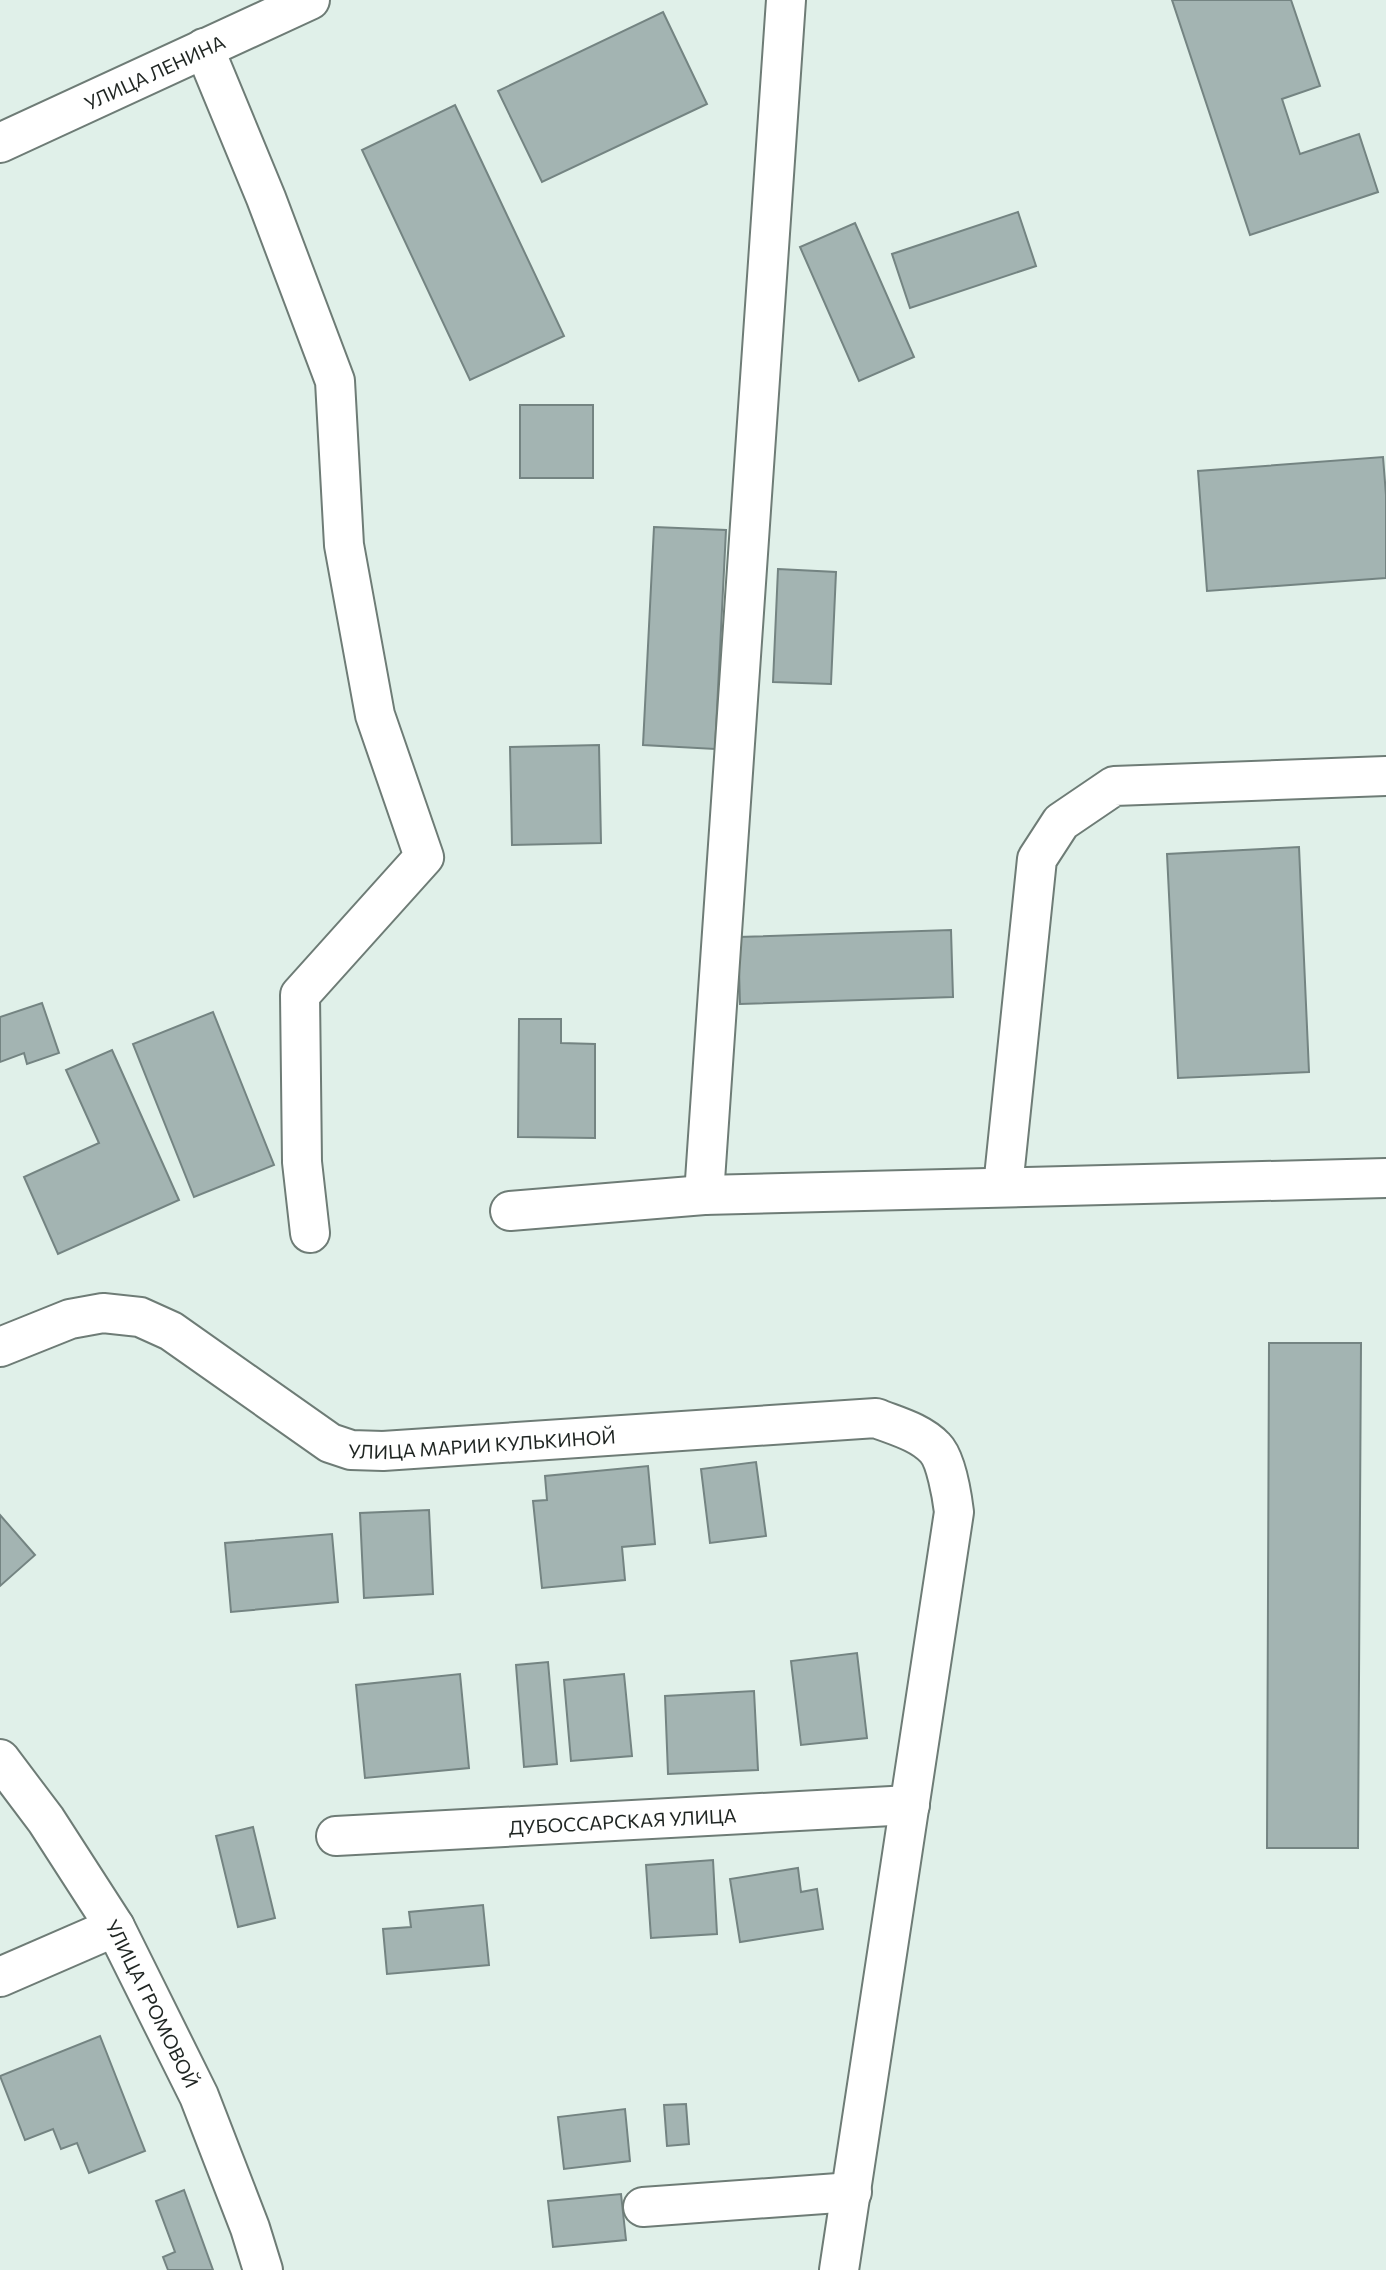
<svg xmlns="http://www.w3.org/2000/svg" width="1386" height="2270" font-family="Commissioner,sans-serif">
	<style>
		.building { fill: #a3b4b2; stroke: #748482; stroke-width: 2 }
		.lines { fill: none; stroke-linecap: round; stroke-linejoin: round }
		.minor-casing { stroke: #6e7c76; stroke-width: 42 }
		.minor { stroke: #fff; stroke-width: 38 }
		.labels { text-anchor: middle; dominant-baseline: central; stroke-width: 7; stroke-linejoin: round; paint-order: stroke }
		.street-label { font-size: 19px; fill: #1f2522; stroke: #fff }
	</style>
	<rect width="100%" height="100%" fill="#e0f0e9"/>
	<g class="building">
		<path d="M1172 0H1291L1320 86 1282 99 1300 154 1359 134 1378 192 1250 235Z"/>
		<path d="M663 12 707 104 542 182 498 91Z"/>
		<path d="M455 105 564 336 470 380 362 150Z"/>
		<path d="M1018 212 1036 266 910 308 892 254Z"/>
		<path d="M855 223 914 357 859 381 800 247Z"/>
		<rect x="520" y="405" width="73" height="73"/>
		<path d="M1383 457 1386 495V578L1207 591 1198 471Z"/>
		<path d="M654 527 726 530 715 749 643 745Z"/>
		<path d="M778 569 836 572 831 684 773 682Z"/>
		<path d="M599 745 601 843 512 845 510 747Z"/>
		<path d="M1299 847 1309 1072 1178 1078 1167 854Z"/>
		<path d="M951 930 953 997 740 1004 738 937Z"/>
		<path d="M42 1003 59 1053 27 1064 24 1053 0 1062V1017Z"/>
		<path d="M213 1012 274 1165 194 1197 133 1044Z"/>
		<path d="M519 1019H561V1043L595 1044V1138L518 1137Z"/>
		<path d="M112 1050 179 1200 58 1254 24 1177 99 1143 66 1070Z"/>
		<path d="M1269 1343H1361L1358 1848H1267Z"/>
		<path d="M756 1462 766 1536 710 1543 701 1469Z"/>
		<path d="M648 1466 655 1544 622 1547 625 1580 542 1588 533 1501 547 1500 545 1476Z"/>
		<path d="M429 1510 433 1594 364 1598 360 1513Z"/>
		<path d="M0 1515 35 1555 0 1586Z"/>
		<path d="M332 1534 338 1602 231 1612 225 1543Z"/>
		<path d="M857 1653 867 1738 801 1745 791 1661Z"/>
		<path d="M548 1662 557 1764 524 1767 516 1665Z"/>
		<path d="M460 1674 469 1768 365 1778 356 1685Z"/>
		<path d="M624 1674 632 1756 571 1761 564 1680Z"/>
		<path d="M754 1691 758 1770 668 1774 665 1696Z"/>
		<path d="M253 1827 275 1918 238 1927 216 1836Z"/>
		<path d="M713 1860 717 1934 651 1938 646 1865Z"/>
		<path d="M798 1868 801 1892 817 1889 823 1929 740 1942 730 1879Z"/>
		<path d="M483 1905 489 1965 387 1974 383 1929 411 1927 409 1912Z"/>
		<path d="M100 2036 145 2151 89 2173 77 2143 61 2149 53 2129 25 2140 0 2076Z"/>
		<path d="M686 2104 689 2144 667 2146 664 2105Z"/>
		<path d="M625 2109 630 2161 564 2169 558 2117Z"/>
		<path d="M184 2190 213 2270H168L163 2257 175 2252 156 2201Z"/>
		<path d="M621 2194 626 2240 553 2247 548 2201Z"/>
	</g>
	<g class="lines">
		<g class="minor-casing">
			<g id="minor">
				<path d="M204 48 266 198 335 381 344 545 375 715 424 857 300 995 302 1162 310 1233"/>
				<path id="s1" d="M0 143 310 0"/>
				<path d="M1003 1187 1037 859 1061 822 1114 786 1386 776"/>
				<path d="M704 1195 786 0"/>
				<path d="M510 1211 704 1195 1386 1178"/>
				<path id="s2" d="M0 1347 70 1319 103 1313 140 1317 171 1331 330 1443 351 1450 383 1451 876 1418C896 1426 920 1432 935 1448 946 1459 952 1496 954 1512L839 2270"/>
				<path id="s3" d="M0 1759 46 1820 115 1927 199 2096 250 2228 263 2270"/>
				<path id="s4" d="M336 1836 910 1805"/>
				<path d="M0 1977 115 1927"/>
				<path d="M643 2207 852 2192"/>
			</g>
		</g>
		<use href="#minor" class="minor"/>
	</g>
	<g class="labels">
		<g class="street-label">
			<text stroke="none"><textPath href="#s1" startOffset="170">УЛИЦА ЛЕНИНА</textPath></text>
			<text stroke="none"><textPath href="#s2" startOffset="528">УЛИЦА МАРИИ КУЛЬКИНОЙ</textPath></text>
			<text stroke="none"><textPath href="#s4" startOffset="287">ДУБОССАРСКАЯ УЛИЦА</textPath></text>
			<text stroke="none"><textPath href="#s3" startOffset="289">УЛИЦА ГРОМОВОЙ</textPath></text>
		</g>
	</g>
</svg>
